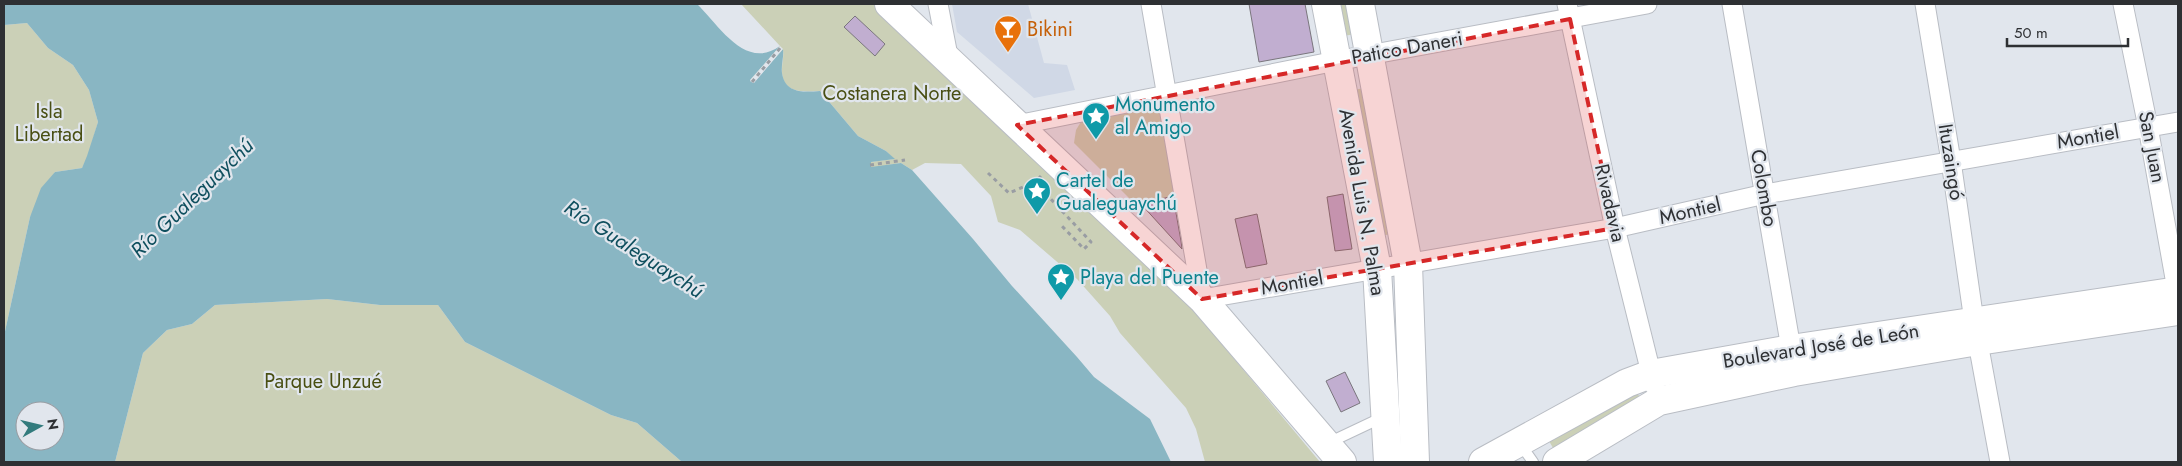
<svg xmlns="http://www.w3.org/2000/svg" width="2182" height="466" font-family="Jost,sans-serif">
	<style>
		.built { fill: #d0d8e6 }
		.green { fill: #cbd0b7 }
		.water { fill: #89b6c3; fill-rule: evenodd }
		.pier { fill: #e1e6ed }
		.building { fill: #c1aed0; stroke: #7a767d }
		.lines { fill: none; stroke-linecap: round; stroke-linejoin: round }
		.lane-casing { stroke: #b9bdc4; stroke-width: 12 }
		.street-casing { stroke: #b9bdc4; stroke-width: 21 }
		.secondary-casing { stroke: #b9bdc4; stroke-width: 30 }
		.path { stroke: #999da3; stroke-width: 3; stroke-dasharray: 4 4; stroke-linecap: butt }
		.lane { stroke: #fff; stroke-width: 10 }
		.street { stroke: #fff; stroke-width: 19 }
		.secondary { stroke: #fff; stroke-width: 28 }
		.marked { fill: #d62828; fill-opacity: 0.2; stroke: #d62828; stroke-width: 4; stroke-dasharray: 10 6; stroke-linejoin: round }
		.labels { text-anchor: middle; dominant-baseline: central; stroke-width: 4.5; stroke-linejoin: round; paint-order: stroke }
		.food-label { font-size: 20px; fill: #c56008; stroke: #e1e6ed; text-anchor: start }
		.street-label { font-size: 20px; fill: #2e3033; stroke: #e1e6ed }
		.park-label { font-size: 20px; fill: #494f13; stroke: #e1e6ed }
		.culture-label { font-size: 20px; fill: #0d838f; stroke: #e1e6ed; text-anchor: start }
		.water-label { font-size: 21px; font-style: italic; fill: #0f4f5e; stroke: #e1e6ed }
	</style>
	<rect width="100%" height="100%" fill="#e1e6ed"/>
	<path class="built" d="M952 4H1028L1044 63 1067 65 1075 90 1034 98 957 32Z"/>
	<g class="green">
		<path d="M741 4H873L1176 289 1320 462H1205L1196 429 1186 408 1120 333 1110 316 1077 279 1020 230 998 222 991 196 961 164 925 163 912 170 901 163 871 168 870 162 894 159 886 151 858 136 820 91C803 92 781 94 782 69 782 63 784 56 783 50L750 81 780 46Z"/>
		<path d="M1337 4H1350L1356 34 1343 36Z"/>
		<path d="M27 23 48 48 73 65 89 90 98 122 88 156 82 168 55 172 30 217 4 336V25Z"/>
		<path d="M1365 88 1392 234 1379 236 1353 90Z"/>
		<path d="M1152 107 1161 113 1176 195 1136 205 1074 143 1076 130 1082 120Z"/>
		<path d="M327 299 380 305H438L465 342 611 415 637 423 682 462H115L143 353 167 330 192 324 215 305Z"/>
		<path d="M1634 389 1642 400 1556 453 1549 441Z"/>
	</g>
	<path class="water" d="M4 4H697C719 25 745 71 780 46L750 80 754 83 783 49C784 57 781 65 782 73 785 94 804 92 820 91L858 136 886 151 895 159 871 162V167L901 163 912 170 973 239 1012 286 1077 357 1094 377 1150 419 1171 462H682L637 423 611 415 465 342 438 305H380L327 299 215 305 192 324 167 330 143 353 115 462H4V336L30 217 41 188 55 172 82 168 87 156 98 122 89 90 73 65 48 48 27 23 4 25ZM25 411H55V441H25Z"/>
	<path class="pier" d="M780 46 783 49 753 83 750 81Z"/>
	<g class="building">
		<path d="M1249 4H1305L1314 52 1259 62Z"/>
		<path d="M855 16 885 44 875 56 844 27Z"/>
		<path d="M1343 194 1352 249 1335 251 1327 197Z"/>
		<path d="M1173 196 1181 241 1182 249 1141 204Z"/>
		<path d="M1257 214 1267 264 1246 268 1235 219Z"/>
		<path d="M1345 372 1360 403 1341 412 1326 381Z"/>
	</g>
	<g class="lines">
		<g class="lane-casing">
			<g id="lane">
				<path d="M1519 442 1533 462"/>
				<path d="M1328 443 1383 417"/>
			</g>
		</g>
		<g class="street-casing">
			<g id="street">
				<path d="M938 4 949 61"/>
				<path d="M1151 4 1202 299 1615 228 1765 194 2178 122"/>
				<path d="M1567 4 1615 228 1654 385"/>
				<path d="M1732 4 1793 360"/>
				<path d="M1925 4 1951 161 1974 321 2000 462"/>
				<path d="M2123 4 2148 127 2178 295"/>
				<path d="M1017 125 1336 61 1647 4"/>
			</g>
		</g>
		<g class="secondary-casing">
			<g id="secondary">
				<path d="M889 4 1202 299 1342 462"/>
				<path d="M1326 4 1377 269 1388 462"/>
				<path d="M1360 4 1408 264 1415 462"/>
				<path d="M1483 462 1627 383 1651 374 1791 349 2178 291"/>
				<path d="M1557 462 1659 401 1794 372 1978 341 2178 311"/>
			</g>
		</g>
		<g class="path">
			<path d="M752 82 781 47"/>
			<path d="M870 165 905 160"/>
			<path d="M988 173 1009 193 1035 182"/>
			<path d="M1041 176 1035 182 1091 242 1084 249 1060 224"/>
		</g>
		<use href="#lane" class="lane"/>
		<use href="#street" class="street"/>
		<use href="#secondary" class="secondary"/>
	</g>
	<path class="marked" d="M1570 19 1615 228 1202 299 1017 125Z"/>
	<defs>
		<g id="bar-pin" transform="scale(1.4375)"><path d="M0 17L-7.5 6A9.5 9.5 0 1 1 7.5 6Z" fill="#e8710a" stroke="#e1e6ed"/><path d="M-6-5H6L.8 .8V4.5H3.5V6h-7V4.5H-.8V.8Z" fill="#fff"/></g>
		<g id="sight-pin" transform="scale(1.4375)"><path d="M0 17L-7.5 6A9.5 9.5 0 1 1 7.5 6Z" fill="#0f9aa8" stroke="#e1e6ed"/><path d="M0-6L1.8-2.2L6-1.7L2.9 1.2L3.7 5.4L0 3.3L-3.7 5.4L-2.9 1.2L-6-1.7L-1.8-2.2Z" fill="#fff"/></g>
	</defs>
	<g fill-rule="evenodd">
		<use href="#bar-pin" x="1008" y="29"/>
		<use href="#sight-pin" x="1096" y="116"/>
		<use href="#sight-pin" x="1037" y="191"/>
		<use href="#sight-pin" x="1061" y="277"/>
	</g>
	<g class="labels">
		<g class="food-label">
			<text x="1027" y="29">Bikini</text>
		</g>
		<g class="street-label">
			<text transform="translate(1407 48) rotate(-10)">Patico Daneri</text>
			<text transform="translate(2088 137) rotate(-10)">Montiel</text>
			<text transform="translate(2152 147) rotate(79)">San Juan</text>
			<text transform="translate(1951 162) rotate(81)">Ituzaingó</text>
			<text transform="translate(1764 188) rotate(80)">Colombo</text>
			<text transform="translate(1362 202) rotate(80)">Avenida Luis N. Palma</text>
			<text transform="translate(1610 203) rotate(77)">Rivadavia</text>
			<text transform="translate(1690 211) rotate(-13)">Montiel</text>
			<text transform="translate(1292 283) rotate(-10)">Montiel</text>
			<text transform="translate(1821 346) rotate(-9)">Boulevard José de León</text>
		</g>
		<g class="park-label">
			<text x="892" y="93">Costanera Norte</text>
			<text x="49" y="111">Isla<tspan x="49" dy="23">Libertad</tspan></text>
			<text x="323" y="381">Parque Unzué</text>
		</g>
		<g class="culture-label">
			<text x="1115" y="104">Monumento<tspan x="1115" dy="23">al Amigo</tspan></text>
			<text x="1056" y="180">Cartel de<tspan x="1056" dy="23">Gualeguaychú</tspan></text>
			<text x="1080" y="277">Playa del Puente</text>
		</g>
		<g class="water-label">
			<text transform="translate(192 198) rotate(-44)">Río Gualeguaychú</text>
			<text transform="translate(634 249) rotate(33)">Río Gualeguaychú</text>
		</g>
	</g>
	<rect width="2182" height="466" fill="none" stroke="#2e3033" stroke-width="10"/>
	<g transform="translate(40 426) rotate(82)"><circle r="24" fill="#e1e6ed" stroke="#999da3"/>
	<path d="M0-4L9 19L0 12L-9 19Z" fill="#327b7d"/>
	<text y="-8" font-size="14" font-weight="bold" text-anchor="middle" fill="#2e3033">N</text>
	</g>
	<path d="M2007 38v8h121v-8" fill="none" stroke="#2e3033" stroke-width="2.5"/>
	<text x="2014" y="38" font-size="15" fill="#2e3033" stroke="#e1e6ed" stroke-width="4" paint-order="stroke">50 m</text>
</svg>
